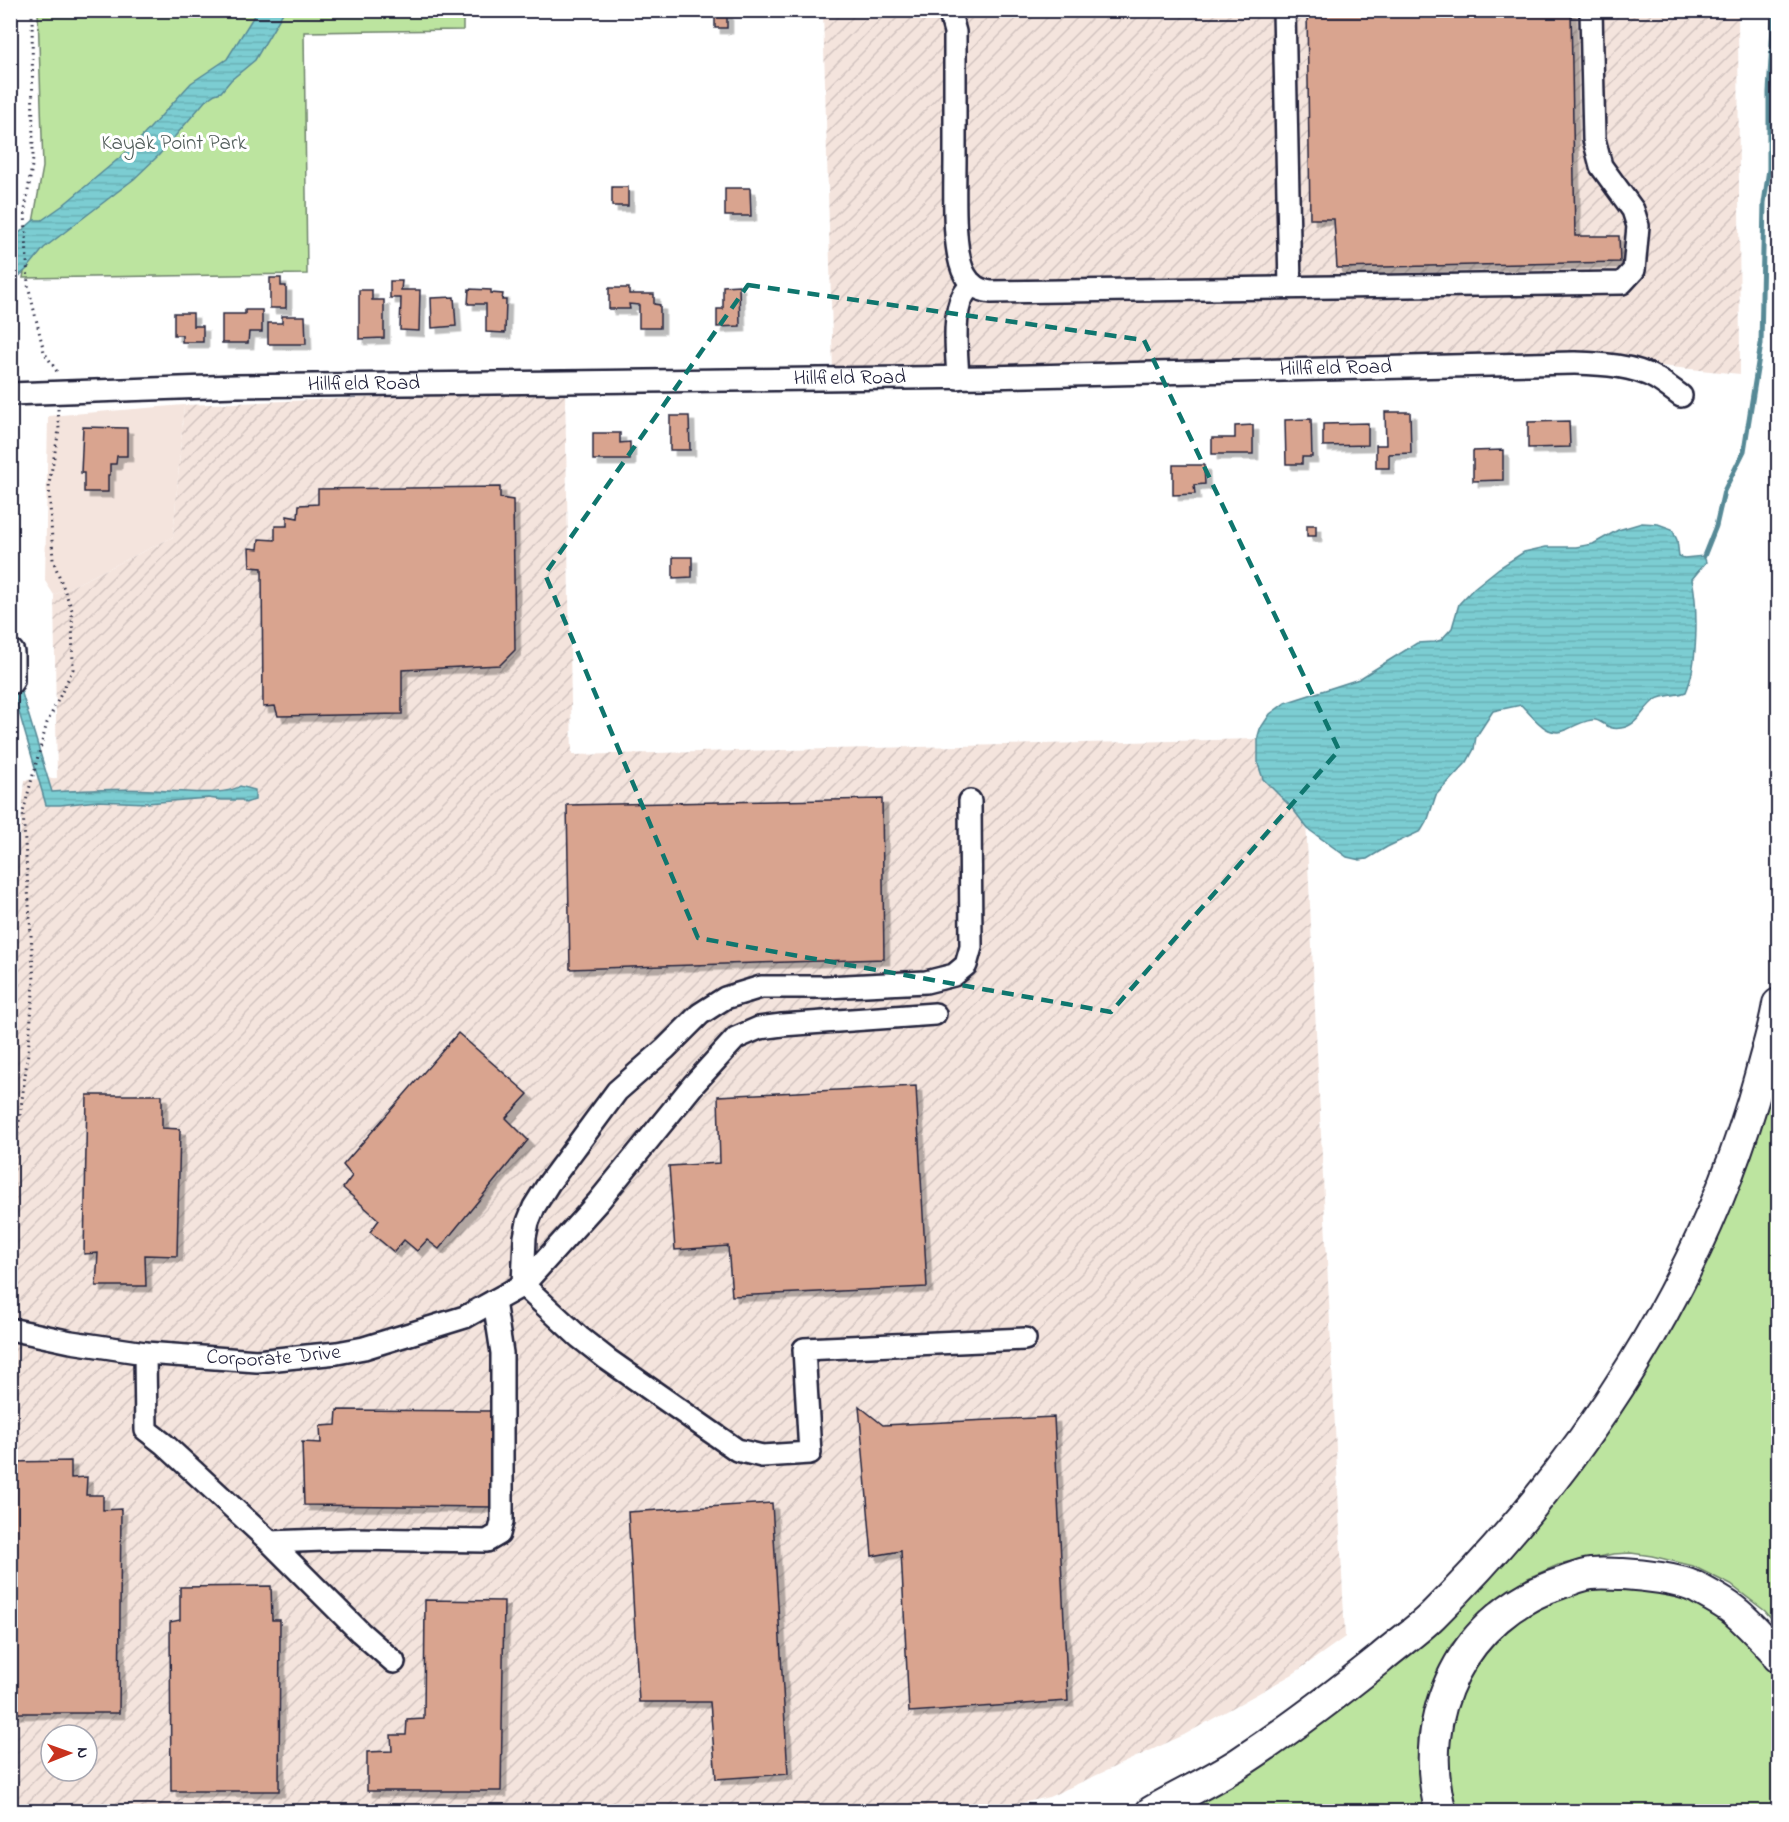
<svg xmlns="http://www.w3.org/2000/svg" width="1789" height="1822" font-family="'Indie Flower',sans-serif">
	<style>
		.built { fill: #f4e4dd }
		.industrial { fill: url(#industrial-furrows); fill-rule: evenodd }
		.green { fill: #bce49f; stroke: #6f836d; stroke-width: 1.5 }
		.water { fill: url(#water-rules); stroke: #578996; stroke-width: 1.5 }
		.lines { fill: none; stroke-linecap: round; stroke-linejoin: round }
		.stream { stroke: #578996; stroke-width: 5 }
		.building { fill: #d9a48f; stroke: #22223b; stroke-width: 1.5; filter: url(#shadow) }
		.minor-casing { stroke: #22223b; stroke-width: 26 }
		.major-casing { stroke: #22223b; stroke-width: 32 }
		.highway-casing { stroke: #22223b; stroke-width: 34 }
		.path { stroke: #22223b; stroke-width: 3; stroke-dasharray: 1.5 4.5; stroke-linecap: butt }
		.minor { stroke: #fff; stroke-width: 21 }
		.major { stroke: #fff; stroke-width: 27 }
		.highway { stroke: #fff; stroke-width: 30 }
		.marked { fill: none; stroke: #0f766e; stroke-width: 4.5; stroke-dasharray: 12 8; stroke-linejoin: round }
		.labels { text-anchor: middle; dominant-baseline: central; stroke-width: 6; stroke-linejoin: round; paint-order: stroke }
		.park-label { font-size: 21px; fill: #505c59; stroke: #fff }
		.street-label { font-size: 21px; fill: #22223b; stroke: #fff }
	</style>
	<defs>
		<pattern id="industrial-furrows" width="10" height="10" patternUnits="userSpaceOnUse" patternTransform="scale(1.5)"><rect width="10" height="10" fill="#f4e4dd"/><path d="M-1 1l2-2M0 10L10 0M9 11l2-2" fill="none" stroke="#d1c3bf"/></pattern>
		<pattern id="water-rules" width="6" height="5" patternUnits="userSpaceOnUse" patternTransform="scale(1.5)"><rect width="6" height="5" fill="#7bcdd2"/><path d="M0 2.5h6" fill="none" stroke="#6ab0b5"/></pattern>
		<filter id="shadow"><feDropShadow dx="5.5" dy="5.5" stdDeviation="0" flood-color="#0004"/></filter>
	</defs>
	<rect width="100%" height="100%" fill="#fff"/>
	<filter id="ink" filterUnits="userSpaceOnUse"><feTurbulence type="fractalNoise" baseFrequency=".0167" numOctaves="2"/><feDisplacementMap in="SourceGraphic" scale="12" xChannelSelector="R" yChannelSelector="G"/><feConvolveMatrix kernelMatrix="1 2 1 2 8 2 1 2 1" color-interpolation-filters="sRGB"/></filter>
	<g filter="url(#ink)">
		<path class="built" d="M184 405 173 537 54 595 45 581 48 416Z"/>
		<g class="industrial">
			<path d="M823 11H1738L1740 374 1581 358 833 372Z"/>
			<path d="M565 390 572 755 1302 738 1345 1637 1293 1674 1184 1735 1049 1797 985 1811 11 1812 10 945 25 780 57 778 54 595 173 537 184 405ZM51 1735H87V1771H51Z"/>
		</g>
		<g class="green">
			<path d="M38 11H463V30L304 32 307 274 23 278 43 167Z"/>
			<path d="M1778 1069V1626L1765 1611 1731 1585 1693 1566 1652 1556 1631 1553 1613 1554 1558 1565 1528 1578 1489 1605 1451 1645 1438 1672 1427 1700 1418 1736 1420 1767 1425 1811 1175 1812 1476 1588 1739 1180 1757 1136Z"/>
			<path d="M1611 1581 1690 1596 1760 1648 1778 1678V1811L1455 1812 1447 1757 1454 1710 1479 1656 1501 1633 1565 1590Z"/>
		</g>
		<g class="water">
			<path d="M257 11H284L255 60 231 80 221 92 215 94 206 100 159 155 134 179 44 248 27 269 11 283V240L34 220H42L62 206 123 155 140 139 191 83 227 59Z"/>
			<path d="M1642 523 1658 524 1672 529 1677 540 1679 556 1684 558 1704 556 1706 562 1692 579C1698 608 1698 665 1686 692 1677 696 1664 694 1655 700 1642 709 1639 725 1621 728 1606 731 1601 718 1592 720 1583 721 1574 726 1566 730 1547 739 1533 716 1521 705L1493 711 1476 737 1474 749 1467 762 1436 795 1428 819 1421 831 1387 847 1367 859 1360 860 1347 857 1308 829 1292 808 1263 779 1258 764V736L1260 729 1270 714 1285 703 1359 679 1417 643 1435 642 1441 640 1452 628 1459 604 1474 588 1499 568 1524 552 1546 547H1576L1593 544 1618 530Z"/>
			<path d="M10 654 52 792C85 790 120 788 153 790 173 791 224 797 240 786L255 790V800L245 803 242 800H222L208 798 147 803 98 801 60 805H46L11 685Z"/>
		</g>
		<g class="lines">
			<path class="stream" d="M1704 556 1716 526 1724 491 1744 451 1761 344 1764 203 1769 169V92L1774 10"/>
		</g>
		<g class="building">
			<path d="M1307 10H1571L1575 236H1619L1620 262 1337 268 1334 219H1310Z"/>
			<path d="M727 13V28H715V14Z"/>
			<rect x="612" y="187" width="16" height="19"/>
			<path d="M725 188H750L751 216H725Z"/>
			<path d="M270 278H281V286H286V308H270Z"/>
			<path d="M390 281H402L401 290H420L419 331 400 330 401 298H390Z"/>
			<path d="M739 285 740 326 717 327V309H723V286Z"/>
			<path d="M609 288H629V294H654V304L660 305V328H639V305L629 304 630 309H609Z"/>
			<path d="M469 289 491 290V293L503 294 502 300H506L505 333 486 332V304H468Z"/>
			<path d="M359 290H372V300H384V338L359 339Z"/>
			<path d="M454 297 456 326 432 328 431 298Z"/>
			<path d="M245 310H262V332H249L248 343H222V314H245Z"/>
			<path d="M174 313H193V326H203V342H182V335H174Z"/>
			<path d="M282 316H305L306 344H268V323H282Z"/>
			<path d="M1385 412H1410L1411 453 1389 454V468H1376V445H1386Z"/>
			<path d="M670 416H689L690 450H670Z"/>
			<path d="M1311 419 1312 457H1302V464H1286L1285 420Z"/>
			<path d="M1569 421 1570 447 1528 448V422Z"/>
			<path d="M1368 423V445L1323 446V424Z"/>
			<path d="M1253 425V454H1212V438H1235V426Z"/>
			<path d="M83 427 127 428V456H117L116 464H110V475H108V492H84V473H81Z"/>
			<path d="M593 433H620V443L630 442V460H593Z"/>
			<path d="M1503 450V480L1473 481V451Z"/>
			<path d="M1173 465H1204L1205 484 1194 485 1195 494 1173 495Z"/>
			<path d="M500 487V498L513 500 515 650 500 665 402 670V714L278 716 275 706 263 707 262 568 250 567 249 548 258 549 259 539 275 540V526H287V516L298 518 299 505 318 504V489Z"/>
			<rect x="1307" y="525" width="9" height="11"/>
			<path d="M673 557H692V577L673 578Z"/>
			<path d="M882 799 884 959 570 969 567 805Z"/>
			<path d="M458 1033 528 1094 506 1118 528 1140 439 1249 427 1240 417 1251 404 1240 394 1252 370 1232 379 1220 343 1188 352 1176 343 1165Z"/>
			<path d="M916 1086 927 1287 732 1296 728 1246 675 1250 669 1166 720 1163 718 1096Z"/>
			<path d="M87 1095H162V1128L180 1129 177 1256 145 1255 146 1286H96L98 1253 84 1254Z"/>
			<path d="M859 1406 883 1425 1054 1417 1068 1701 909 1712 901 1551 872 1556Z"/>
			<path d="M337 1410 496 1411 494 1507 304 1505 302 1442 321 1443 320 1426 336 1425Z"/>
			<path d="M71 1461V1478L87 1477 86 1495H103V1510L121 1509 119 1713H10V1462Z"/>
			<path d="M772 1503 788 1774 716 1779 710 1702H639L628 1512Z"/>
			<path d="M271 1586 272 1620H280L279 1791H171L170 1622 180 1620V1587Z"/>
			<path d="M425 1600 504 1601 501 1791H367V1752L392 1751 391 1735H406L407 1720 424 1719Z"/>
		</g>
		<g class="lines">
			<g class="minor-casing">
				<g id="minor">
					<path d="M949 10 955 32C955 75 955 118 955 161 955 189 952 252 965 275 971 286 979 290 991 292L1622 283 1634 270 1638 226 1633 210 1601 166 1594 139 1591 10"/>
					<path d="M1284 10 1290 287"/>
					<path d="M958 378C957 356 952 315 963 296 965 292 969 288 972 284"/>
					<path id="s1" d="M10 394 236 386 988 377 1574 363C1601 364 1633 365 1657 379 1665 384 1673 390 1681 396"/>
					<path d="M970 801 971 947 966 965 954 975 926 982 826 987H761L725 998 700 1014 665 1049 617 1091 549 1183 534 1207 528 1222 525 1237 523 1285 579 1337 607 1359 737 1450 762 1456 810 1453 804 1349 1025 1339"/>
					<path id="s2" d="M10 1329 71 1342 145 1353 257 1361 337 1353 364 1348 465 1317 523 1285 598 1202 694 1084 736 1038 759 1028 782 1025 935 1014"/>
					<path d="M145 1353 146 1430 164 1444 270 1542 360 1632 394 1662"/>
					<path d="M270 1542 351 1539 487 1541 499 1534 502 1522V1353L494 1301"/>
				</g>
			</g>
			<g class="major-casing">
				<path id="major" d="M10 653V680"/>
			</g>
			<g class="highway-casing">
				<g id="highway">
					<path d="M1151 1812C1180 1795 1211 1781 1239 1763 1288 1731 1334 1696 1380 1659 1397 1644 1417 1631 1433 1615 1583 1466 1704 1281 1760 1076 1766 1052 1774 1029 1778 1004"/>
					<path d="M1441 1812C1414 1715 1464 1614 1561 1583 1571 1580 1581 1575 1591 1574 1602 1573 1613 1574 1623 1574 1642 1575 1678 1579 1695 1587 1708 1594 1726 1603 1737 1613 1751 1625 1763 1639 1776 1652L1778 1657"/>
				</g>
			</g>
			<g class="path">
				<path d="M32 10 33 159 25 210 28 285 44 352 58 373"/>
				<path d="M10 1193 28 1053 34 981 23 812 47 723 73 669 72 610 53 560 49 484 59 430 58 409"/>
			</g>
			<use href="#minor" class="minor"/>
			<use href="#major" class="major"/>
			<use href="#highway" class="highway"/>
		</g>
	</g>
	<path class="marked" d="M748 285 1144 340 1339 750 1111 1012 698 938 545 574Z"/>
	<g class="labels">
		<g class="park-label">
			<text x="174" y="144">Kayak Point Park</text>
		</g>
		<g class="street-label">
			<text stroke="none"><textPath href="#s1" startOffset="1326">Hillfield Road</textPath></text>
			<text stroke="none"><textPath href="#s1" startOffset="840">Hillfield Road</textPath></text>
			<text stroke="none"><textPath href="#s1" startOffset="354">Hillfield Road</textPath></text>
			<text stroke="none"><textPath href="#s2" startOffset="266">Corporate Drive</textPath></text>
		</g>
	</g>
	<rect width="1789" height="1822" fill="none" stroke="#fff" stroke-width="36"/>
	<rect x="18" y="18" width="1753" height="1786" fill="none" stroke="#22223b" stroke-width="2" filter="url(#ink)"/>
	<g transform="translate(69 1753) rotate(89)"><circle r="28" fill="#ffffff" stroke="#a7a7b1" stroke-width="1.5"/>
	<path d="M0-4.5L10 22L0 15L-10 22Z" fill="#c8321e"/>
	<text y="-9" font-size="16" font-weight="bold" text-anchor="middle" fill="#22223b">N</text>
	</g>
</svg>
